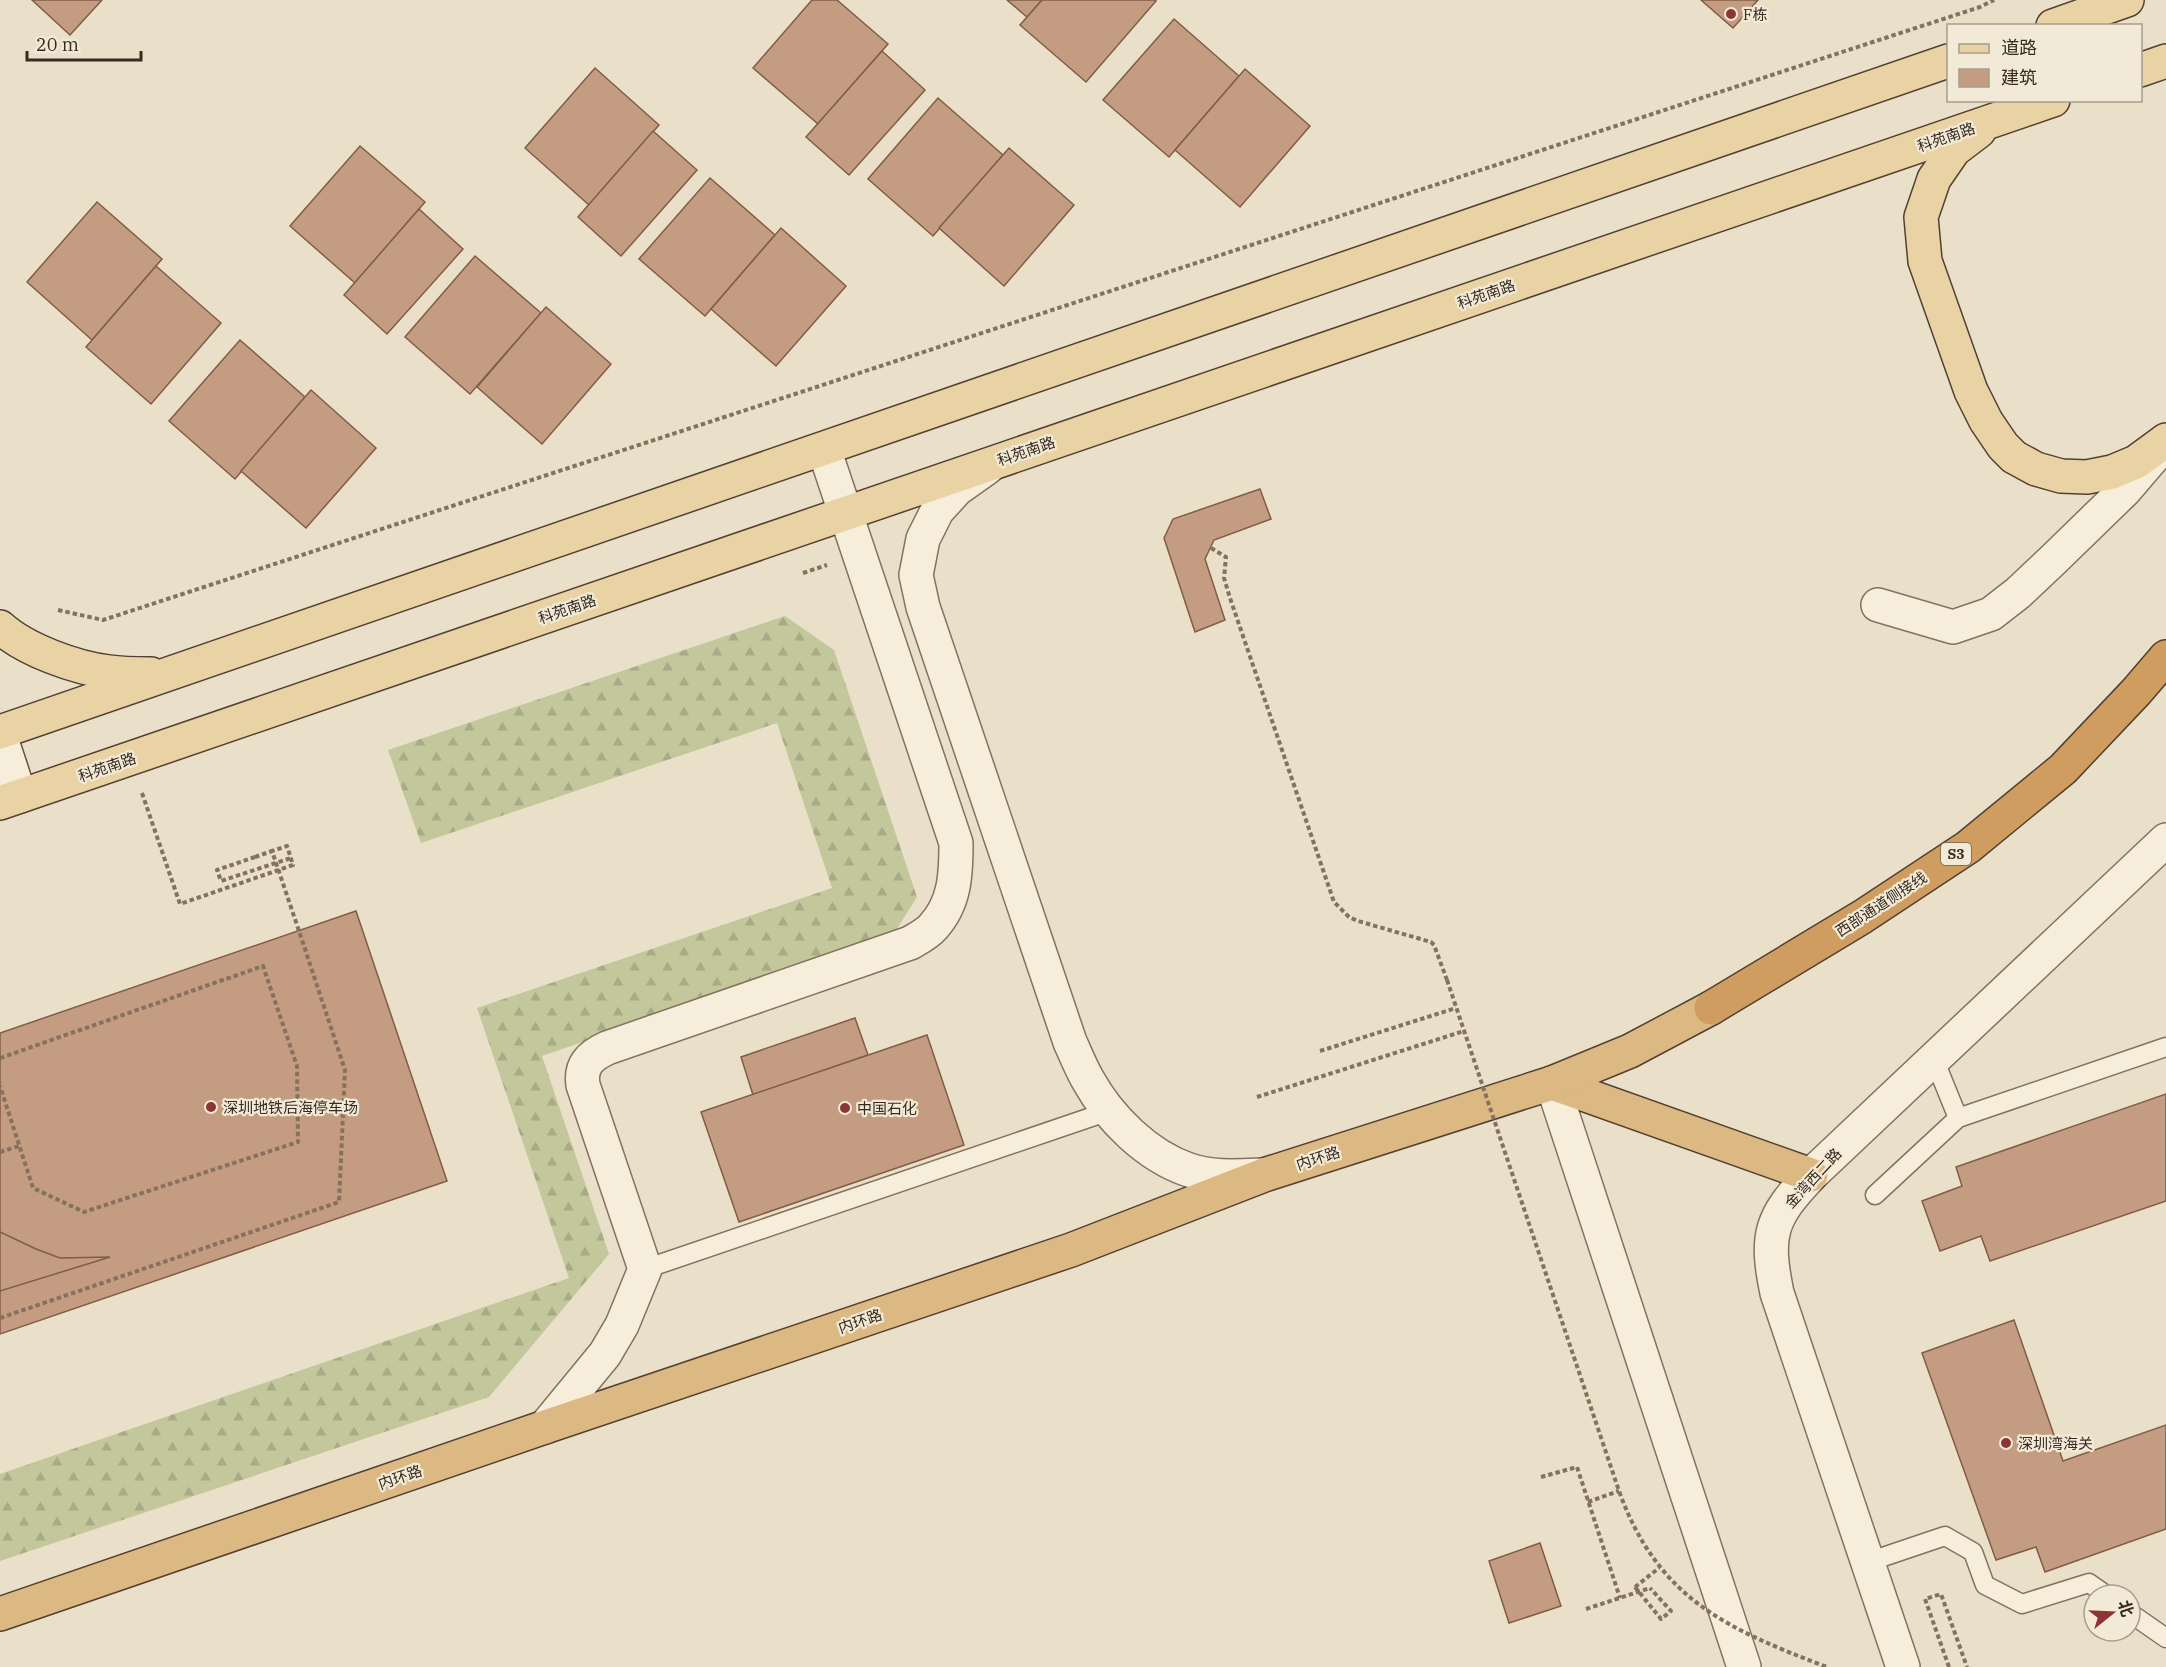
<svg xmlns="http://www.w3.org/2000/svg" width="2166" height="1667" font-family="'IBM Plex Serif','Noto Sans SC',serif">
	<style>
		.forest { fill: url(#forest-firs) }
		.building { fill: #c49c81; stroke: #815c47; stroke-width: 1.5 }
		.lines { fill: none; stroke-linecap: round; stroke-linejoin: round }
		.service-casing { stroke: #84725e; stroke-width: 21 }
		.minor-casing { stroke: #84725e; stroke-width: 36 }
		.tertiary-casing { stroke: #84725e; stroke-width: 36 }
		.secondary-casing { stroke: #665342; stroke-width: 36 }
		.primary-casing { stroke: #534032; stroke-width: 36 }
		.trunk-casing { stroke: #534032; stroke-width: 36 }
		.motorway-casing { stroke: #534032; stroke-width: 36 }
		.path { stroke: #84725e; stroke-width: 4; stroke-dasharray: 4.5 3; stroke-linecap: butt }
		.service { stroke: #f6edda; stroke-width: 18 }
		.minor { stroke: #f6edda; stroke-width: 33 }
		.tertiary { stroke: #f6edda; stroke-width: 33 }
		.secondary { stroke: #f6edda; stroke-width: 33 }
		.primary { stroke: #e9d2a4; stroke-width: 33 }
		.trunk { stroke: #dcb882; stroke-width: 33 }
		.motorway { stroke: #d09d61; stroke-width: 33 }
		.path-bridge { stroke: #84725e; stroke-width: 4; stroke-dasharray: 4.5 3; stroke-linecap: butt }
		.poi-dot { fill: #8d3437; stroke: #f2ead6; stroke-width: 2 }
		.labels { text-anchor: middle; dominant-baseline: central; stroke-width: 4.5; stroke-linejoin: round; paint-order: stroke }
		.shield { fill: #f2ead6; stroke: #6e6457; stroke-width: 1.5 }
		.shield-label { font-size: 14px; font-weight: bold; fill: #362a21 }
		.poi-label { font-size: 15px; fill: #362a21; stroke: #f2ead6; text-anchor: start }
		.street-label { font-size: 15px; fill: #362a21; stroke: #f2ead6 }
	</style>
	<defs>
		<pattern id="forest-firs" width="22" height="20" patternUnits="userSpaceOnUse" patternTransform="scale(1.5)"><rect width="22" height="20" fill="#c3c79c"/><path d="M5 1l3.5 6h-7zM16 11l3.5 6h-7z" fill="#a8ab86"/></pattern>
	</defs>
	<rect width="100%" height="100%" fill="#eadfc8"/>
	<path class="forest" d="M785 616 834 650 917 897 893 935 542 1056 609 1254 489 1397 0 1561V1474L569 1278 477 1008 832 888 777 723 421 843 388 750Z"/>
	<g class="building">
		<path d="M32 0H102L70 35Z"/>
		<path d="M812 0H837L888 44 818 124 753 68Z"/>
		<path d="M1007 0H1042L1027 17Z"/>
		<path d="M1042 0H1154L1156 1 1086 82 1020 25Z"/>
		<path d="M1701 0H1758L1733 28Z"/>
		<path d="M1174 19 1239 76 1169 157 1103 100Z"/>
		<path d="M882 51 925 90 849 175 806 137Z"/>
		<path d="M595 68 659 125 589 205 525 148Z"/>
		<path d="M1245 69 1310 126 1240 207 1175 150Z"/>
		<path d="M938 98 1003 155 933 236 868 179Z"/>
		<path d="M653 131 697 170 621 256 578 217Z"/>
		<path d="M360 146 425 202 355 283 290 226Z"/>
		<path d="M1009 148 1074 205 1004 286 939 228Z"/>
		<path d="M710 178 775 235 705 316 639 259Z"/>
		<path d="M97 202 162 259 92 340 27 282Z"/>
		<path d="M419 209 463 249 387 334 344 295Z"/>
		<path d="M781 228 846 286 776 366 711 309Z"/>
		<path d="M475 256 541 313 470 394 405 337Z"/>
		<path d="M156 266 221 323 151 404 86 347Z"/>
		<path d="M546 307 611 364 542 444 477 387Z"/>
		<path d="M240 340 305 397 235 479 169 421Z"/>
		<path d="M311 390 376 448 306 528 241 471Z"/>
		<path d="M1260 489 1271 519 1214 540 1205 559 1225 620 1195 632 1164 538 1173 519Z"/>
		<path d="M356 911 447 1181 0 1334V1033Z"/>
		<path d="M855 1018 868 1055 753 1095 741 1057Z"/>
		<path d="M927 1035 964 1145 739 1222 701 1112Z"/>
		<path d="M2166 1094V1201L1990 1261 1981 1236 1940 1251 1922 1201 1962 1186 1956 1167Z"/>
		<path d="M0 1232 36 1249 60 1258 110 1257 0 1291Z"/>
		<path d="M2014 1320 2063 1461 2166 1425V1529L2045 1572 2036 1547 1996 1560 1922 1353Z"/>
		<path d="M1540 1543 1561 1606 1509 1623 1489 1561Z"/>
	</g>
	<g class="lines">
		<g class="service-casing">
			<g id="service">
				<path d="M1934 1059 1958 1118"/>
				<path d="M1875 1195 1958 1118 2166 1047"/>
				<path d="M645 1269 1109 1111"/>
				<path d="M1868 1562 1945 1536 1973 1552 1985 1585 2022 1604 2089 1583 2106 1595"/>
				<path d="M2130 1613 2166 1638"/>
			</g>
		</g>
		<g class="minor-casing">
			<g id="minor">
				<path d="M1878 605 1953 627 1991 614 2018 593 2053 560 2125 490 2161 448"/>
				<path d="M1552 1083 1744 1667"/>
				<path d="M1903 1667 1777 1293C1765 1235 1770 1218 1811 1175L2166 840"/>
			</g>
		</g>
		<g class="tertiary-casing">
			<g id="tertiary">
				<path d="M988 467 957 489 937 511 923 539 916 575 923 607 1070 1042C1076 1055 1081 1068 1088 1080 1109 1118 1147 1156 1189 1170 1212 1178 1238 1176 1262 1175"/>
				<path d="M545 1427 605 1354 622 1325 645 1269 583 1085C580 1065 590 1056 607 1048L910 943C917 939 927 934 933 927 955 903 956 875 956 843L824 449"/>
			</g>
		</g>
		<g class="secondary-casing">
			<path id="secondary" d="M0 735 20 796"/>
		</g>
		<g class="primary-casing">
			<g id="primary">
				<path d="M2053 26 2127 0"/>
				<path d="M2140 70 2166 61"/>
				<path d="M1979 131 1954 150 1934 179 1921 217 1925 261 1971 391 1986 421 2003 446 2014 457 2036 469 2061 476 2087 477 2112 472 2136 462 2166 440"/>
				<path d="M0 627C25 650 76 668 109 672 123 674 137 674 151 674"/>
				<path d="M0 732 1948 61"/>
				<path d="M0 803 2053 100"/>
			</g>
		</g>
		<g class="trunk-casing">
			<g id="trunk">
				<path d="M1552 1083 1811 1175"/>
				<path d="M0 1614 545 1427 1071 1250 1267 1174 1552 1083 1630 1051 1711 1008"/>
			</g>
		</g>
		<g class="motorway-casing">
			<path id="motorway" d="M1711 1008 1862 917 1968 847 2063 769 2136 692 2166 657"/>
		</g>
		<g class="path">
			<path d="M1211 548 1226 557 1224 578 1230 598 1334 902 1349 917 1358 921 1431 942 1434 945 1447 980"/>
			<path d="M803 573 827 565"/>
			<path d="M58 610 103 620 1980 7 1994 0"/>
			<path d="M142 793 180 904 293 865 287 846 272 851"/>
			<path d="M255 857 217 870 221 881 291 858"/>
			<path d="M1320 1051 1456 1008"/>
			<path d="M0 1058 263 966 297 1066 298 1142 84 1212 33 1188 0 1086"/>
			<path d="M1257 1097 1464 1031"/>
			<path d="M0 1152 19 1146"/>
			<path d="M0 1318 339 1202 345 1070 299 931"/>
			<path d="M1541 1477 1577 1467 1620 1598"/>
			<path d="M1588 1502 1619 1491"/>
			<path d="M1635 1587 1659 1568"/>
			<path d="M1586 1609 1650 1588"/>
			<path d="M1949 1667 1925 1599 1941 1594 1967 1667"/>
		</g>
		<use href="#service" class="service"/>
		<use href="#minor" class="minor"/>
		<use href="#tertiary" class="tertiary"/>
		<use href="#secondary" class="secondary"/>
		<use href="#primary" class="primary"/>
		<use href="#trunk" class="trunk"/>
		<use href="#motorway" class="motorway"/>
		<g class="path-bridge">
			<path d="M255 857 272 851 299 931"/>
			<path d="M1447 980 1619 1491C1658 1599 1727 1629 1827 1667"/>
			<path d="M1635 1587 1661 1619 1671 1611 1650 1588"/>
		</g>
	</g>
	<g class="poi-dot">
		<circle cx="1731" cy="14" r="6"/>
		<circle cx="211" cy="1107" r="6"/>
		<circle cx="845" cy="1108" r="6"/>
		<circle cx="2006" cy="1443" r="6"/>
	</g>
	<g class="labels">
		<rect class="shield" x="1941" y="843" width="30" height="22" rx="4.5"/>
		<g class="shield-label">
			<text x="1956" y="854">S3</text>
		</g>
		<g class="poi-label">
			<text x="1743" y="14">F栋</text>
			<text x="223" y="1107">深圳地铁后海停车场</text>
			<text x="857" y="1108">中国石化</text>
			<text x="2018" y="1443">深圳湾海关</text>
		</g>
		<g class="street-label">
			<text transform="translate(1946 137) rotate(-19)">科苑南路</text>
			<text transform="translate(1486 294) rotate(-19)">科苑南路</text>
			<text transform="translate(1026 451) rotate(-19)">科苑南路</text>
			<text transform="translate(567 609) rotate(-19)">科苑南路</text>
			<text transform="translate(107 767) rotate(-19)">科苑南路</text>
			<text transform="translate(1881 904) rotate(-33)">西部通道侧接线</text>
			<text transform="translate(1318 1158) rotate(-18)">内环路</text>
			<text transform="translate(1813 1178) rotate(-47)">金湾西二路</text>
			<text transform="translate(860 1321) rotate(-19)">内环路</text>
			<text transform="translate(400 1477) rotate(-19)">内环路</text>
		</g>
	</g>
	<rect x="1947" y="24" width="195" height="78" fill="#f2ead6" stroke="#a79d8e" stroke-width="1.5"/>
	<rect x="1959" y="44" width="30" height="9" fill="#e9d2a4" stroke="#a79d8e" stroke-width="1.5"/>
	<text x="2001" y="54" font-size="18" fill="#362a21">道路</text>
	<rect x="1959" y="69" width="30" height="18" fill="#c49c81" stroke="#a79d8e" stroke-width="1.5"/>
	<text x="2001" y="84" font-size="18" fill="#362a21">建筑</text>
	<g transform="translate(2112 1613) rotate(72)"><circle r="28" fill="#f2ead6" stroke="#a79d8e" stroke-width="1.5"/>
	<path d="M0-4.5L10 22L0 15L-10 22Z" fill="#8d3437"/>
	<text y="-9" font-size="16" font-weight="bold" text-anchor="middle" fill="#362a21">北</text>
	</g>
	<path d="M27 51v9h114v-9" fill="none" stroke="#362a21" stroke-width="3"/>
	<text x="36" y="51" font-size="18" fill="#362a21" stroke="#f2ead6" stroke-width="4.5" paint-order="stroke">20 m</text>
</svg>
